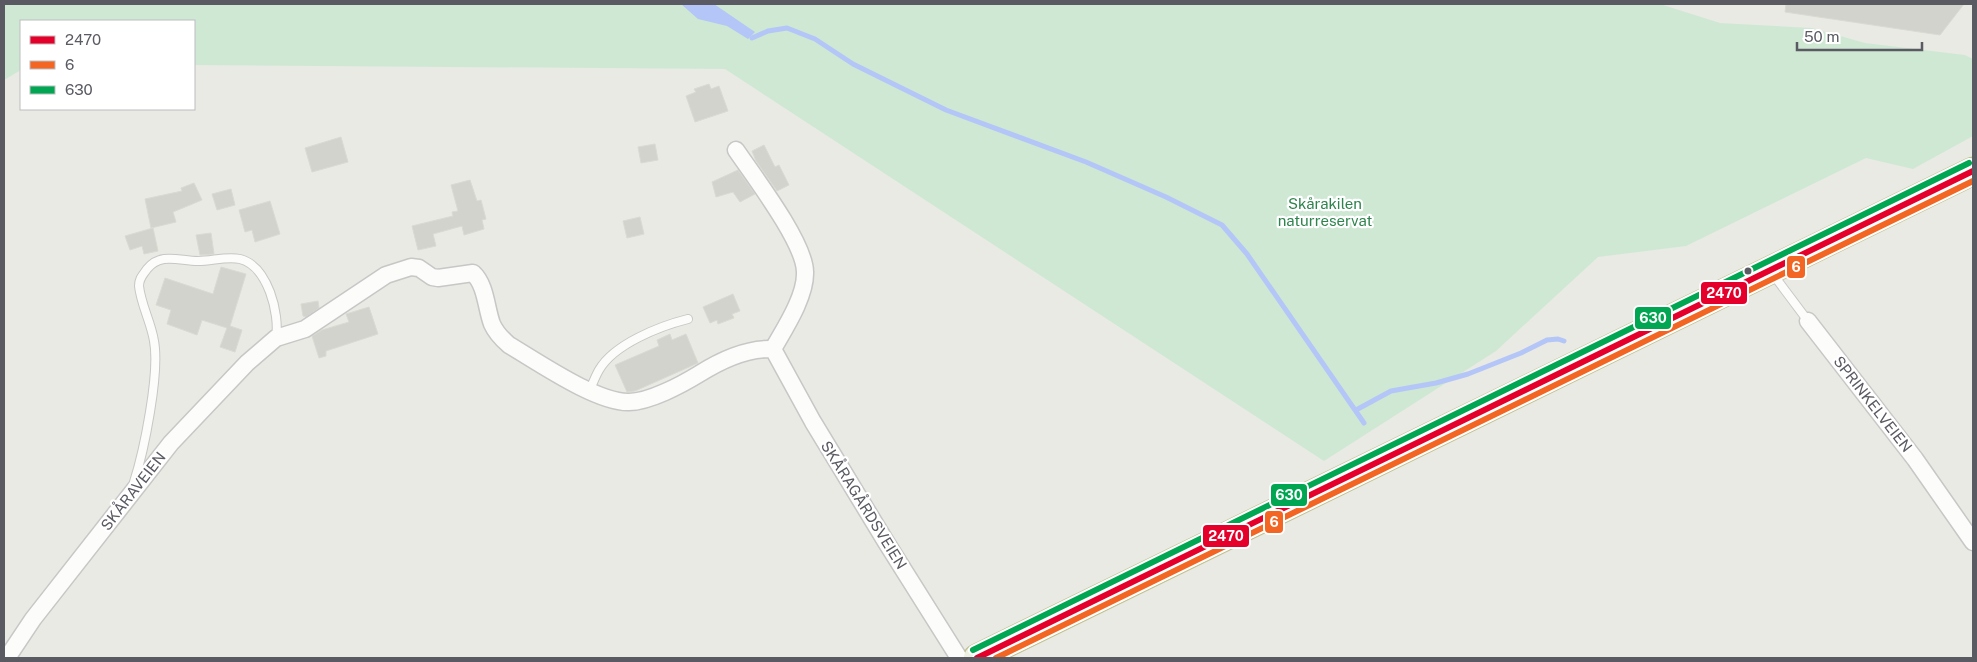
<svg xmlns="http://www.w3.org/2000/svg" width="1977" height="662" font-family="'Public Sans',sans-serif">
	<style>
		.green { fill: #cfe8d4 }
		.water { fill: #b4c6f7 }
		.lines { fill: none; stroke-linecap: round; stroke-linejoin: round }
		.stream { stroke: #b4c6f7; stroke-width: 5 }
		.building { fill: #d3d3ce; stroke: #d9dad2 }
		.service-casing { stroke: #c6c7c6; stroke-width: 10 }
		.minor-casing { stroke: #c6c7c6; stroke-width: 19 }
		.trunk-casing { stroke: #c1c190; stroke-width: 29 }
		.service { stroke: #fcfcfb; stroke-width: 8 }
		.minor { stroke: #fcfcfb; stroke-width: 16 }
		.trunk { stroke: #eef0e2; stroke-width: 26 }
		.bus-1-casing { stroke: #fff; stroke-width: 10 }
		.bus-2-casing { stroke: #fff; stroke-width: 10 }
		.bus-3-casing { stroke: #fff; stroke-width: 10 }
		.bus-1 { stroke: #e4002b; stroke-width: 6 }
		.bus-2 { stroke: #f26522; stroke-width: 6 }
		.bus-3 { stroke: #00a651; stroke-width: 6 }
		.bus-dot { fill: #595a62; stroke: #fff; stroke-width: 2 }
		.labels { text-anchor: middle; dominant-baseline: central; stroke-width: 4.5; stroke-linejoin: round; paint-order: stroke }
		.park-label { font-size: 15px; fill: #2e844d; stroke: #fff }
		.street-label { font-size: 15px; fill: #595a62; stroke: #fff }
		.line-badge { stroke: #fff; stroke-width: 2 }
		.badge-label { font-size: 14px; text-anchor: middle; font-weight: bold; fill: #fff }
	</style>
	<rect width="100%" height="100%" fill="#e9eae3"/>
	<path class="green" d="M4 4H1660L1720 23 1812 28 1865 43 1965 55 1973 59V136L1913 169 1866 158 1686 246 1598 257 1496 351 1324 461 725 69 194 65V21H21V70L4 80Z"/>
	<path class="water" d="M681 4H714L755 32 748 39 727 26 698 19Z"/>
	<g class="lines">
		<g class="stream">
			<path d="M752 38 768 31 787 28 815 39 853 64 946 110 1086 162 1166 197 1222 225 1247 254 1364 423"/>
			<path d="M1356 410 1391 391 1436 383 1468 374 1521 353 1547 340 1558 339 1564 341"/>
		</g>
	</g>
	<g class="building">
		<path d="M1786 4H1964L1940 35 1785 12Z"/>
		<path d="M709 84 711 89 719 86 728 111 695 122 686 96 696 92 694 89Z"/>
		<path d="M341 137 348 162 312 172 305 148Z"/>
		<path d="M655 144 658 160 641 163 638 147Z"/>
		<path d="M764 145 775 167 779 165 789 185 777 191 756 161 752 151Z"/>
		<path d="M738 170 755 194 740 202 733 192 716 197 712 182Z"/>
		<path d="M470 180 477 201 481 200 486 219 482 220 484 229 464 235 462 226 433 234 436 246 418 250 412 226 453 216 452 212 458 211 451 185Z"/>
		<path d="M194 183 202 200 173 212 176 222 151 228 145 199 182 191 181 188Z"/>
		<path d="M231 189 235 205 217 210 212 194Z"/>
		<path d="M270 201 280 234 255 242 252 230 245 232 239 210Z"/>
		<path d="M640 217 644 234 627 238 623 221Z"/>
		<path d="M153 228 158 251 144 254 142 246 130 250 125 236Z"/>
		<path d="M211 233 214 254 200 255 196 235Z"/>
		<path d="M221 267 246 274 230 326 242 330 235 352 220 347 227 328 202 320 197 335 167 324 171 310 156 305 165 278 213 294Z"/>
		<path d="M733 294 740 311 732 314 734 318 718 324 717 320 710 323 703 307Z"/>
		<path d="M318 301 319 308 306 317 303 316 301 304Z"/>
		<path d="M369 307 378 334 326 351V356L319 358 312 336 322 330 349 322 346 314Z"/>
		<path d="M670 334 672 340 686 334 698 363 635 391 627 392 615 365 659 346 657 340Z"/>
	</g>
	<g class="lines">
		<g class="service-casing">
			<g id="service">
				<path d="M1772 273 1808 321"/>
				<path d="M589 392C592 385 595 377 599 370 614 344 660 326 688 319"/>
				<path d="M134 482C144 451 160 373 154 341 151 322 141 305 139 286 139 278 143 275 147 269 161 252 179 261 198 261 212 261 227 256 240 259 268 266 280 314 276 338"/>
			</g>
		</g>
		<g class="minor-casing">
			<g id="minor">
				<path d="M736 150C753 175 805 243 805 272 806 296 785 328 773 349"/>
				<path d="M1808 321 1915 459 1973 542"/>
				<path d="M7 658 33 619 171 443 247 363 276 338 305 329 386 275 411 267 419 268 432 277 438 278 473 273C486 285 486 308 492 324 496 333 502 339 509 345 538 362 597 403 629 402 649 402 681 385 699 374 721 360 747 348 773 349L813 422 886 542 959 658"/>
			</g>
		</g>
		<g class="trunk-casing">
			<path id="trunk" d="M977 658 1973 171"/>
		</g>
		<use href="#service" class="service"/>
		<use href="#minor" class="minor"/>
		<use href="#trunk" class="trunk"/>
		<g class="bus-1-casing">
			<path id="bus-1" d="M977 658 1973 171"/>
		</g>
		<g class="bus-2-casing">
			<path id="bus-2" d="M996 658 1973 181"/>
		</g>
		<g class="bus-3-casing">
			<path id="bus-3" d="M973 650 1969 163"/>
		</g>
		<use href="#bus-1" class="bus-1"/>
		<use href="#bus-2" class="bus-2"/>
		<use href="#bus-3" class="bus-3"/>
	</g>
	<circle class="bus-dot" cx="1748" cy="271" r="4.5"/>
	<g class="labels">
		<g class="park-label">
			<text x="1325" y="203">Skårakilen<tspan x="1325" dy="17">naturreservat</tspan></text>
		</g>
		<g class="street-label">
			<text transform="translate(1873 404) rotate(52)">SPRINKELVEIEN</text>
			<text transform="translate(133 491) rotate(-52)">SKÅRAVEIEN</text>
			<text transform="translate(864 505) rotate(58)">SKÅRAGÅRDSVEIEN</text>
		</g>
	</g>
	<g class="line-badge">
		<rect x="1786" y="255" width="20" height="24" rx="5" fill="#f26522"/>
		<rect x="1700" y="281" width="48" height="24" rx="5" fill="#e4002b"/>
		<rect x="1634" y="306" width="38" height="24" rx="5" fill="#00a651"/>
		<rect x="1270" y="483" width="38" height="24" rx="5" fill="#00a651"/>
		<rect x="1264" y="510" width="20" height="24" rx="5" fill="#f26522"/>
		<rect x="1202" y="524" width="48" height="24" rx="5" fill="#e4002b"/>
	</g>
	<g class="badge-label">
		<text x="1796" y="272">6</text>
		<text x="1724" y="298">2470</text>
		<text x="1653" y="323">630</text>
		<text x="1289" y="500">630</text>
		<text x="1274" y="527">6</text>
		<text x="1226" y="541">2470</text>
	</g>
	<rect width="1977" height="662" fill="none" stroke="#595a62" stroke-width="10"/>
	<rect x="20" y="20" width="175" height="90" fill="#ffffff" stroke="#bdbdc0"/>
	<rect x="30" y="36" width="25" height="8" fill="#e4002b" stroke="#bdbdc0"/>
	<text x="65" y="45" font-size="15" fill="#595a62">2470</text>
	<rect x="30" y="61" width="25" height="8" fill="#f26522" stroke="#bdbdc0"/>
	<text x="65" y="70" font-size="15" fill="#595a62">6</text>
	<rect x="30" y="86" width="25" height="8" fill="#00a651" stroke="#bdbdc0"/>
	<text x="65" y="95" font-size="15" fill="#595a62">630</text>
	<path d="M1797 42v8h125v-8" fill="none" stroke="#595a62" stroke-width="2.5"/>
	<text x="1804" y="42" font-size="15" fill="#595a62" stroke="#ffffff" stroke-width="4" paint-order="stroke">50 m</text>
</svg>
